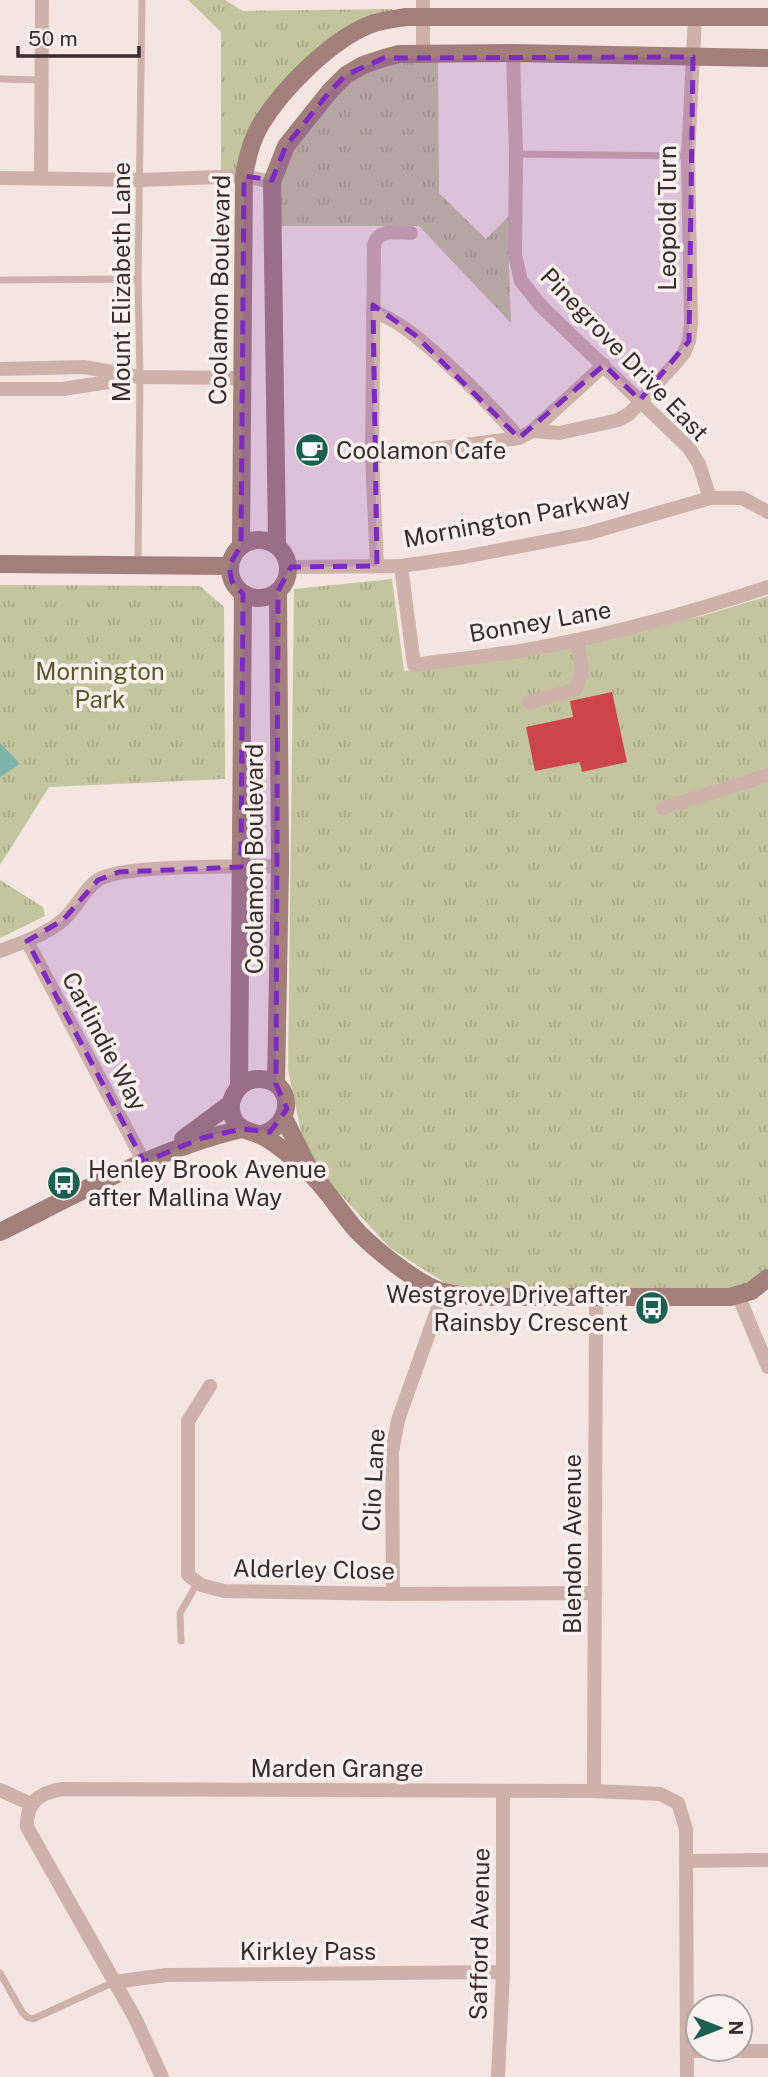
<svg xmlns="http://www.w3.org/2000/svg" width="768" height="2077" font-family="'Public Sans',sans-serif">
	<style>
		.park { fill: url(#park-tufts) }
		.water { fill: #7db4a7 }
		.building { fill: #cd4549 }
		.lines { fill: none; stroke-linecap: round; stroke-linejoin: round }
		.lane { stroke: #ceb1aa; stroke-width: 7 }
		.street { stroke: #ceb1aa; stroke-width: 14 }
		.secondary { stroke: #a27f7b; stroke-width: 18 }
		.marked { fill: #7b2cbf; fill-opacity: 0.2; stroke: #7b2cbf; stroke-width: 5; stroke-dasharray: 14 9; stroke-linejoin: round }
		.labels { text-anchor: middle; dominant-baseline: central; stroke-width: 7; stroke-linejoin: round; paint-order: stroke }
		.street-label { font-size: 24px; fill: #3b2b2a; stroke: #fbf1ed }
		.poi-label { font-size: 24px; fill: #3b2b2a; stroke: #fbf1ed; text-anchor: start }
		.park-label { font-size: 24px; fill: #575b2c; stroke: #fbf1ed }
	</style>
	<defs>
		<pattern id="park-tufts" width="24" height="20" patternUnits="userSpaceOnUse" patternTransform="scale(1.75)"><rect width="24" height="20" fill="#c3c59e"/><path d="M3 7l-1-3M5 7V3M7 7l1-3M15 17l-1-3M17 17v-4M19 17l1-3" fill="none" stroke="#a8a988"/></pattern>
	</defs>
	<rect width="100%" height="100%" fill="#f5e5e0"/>
	<g class="park">
		<path d="M188 0H225L243 11 392 9 395 17 366 26 283 95 244 176 221 177V32Z"/>
		<path d="M396 61H438L439 193 486 239 510 215 509 268 511 323 419 226H275L279 164 350 76Z"/>
		<path d="M392 579 404 671 533 654 705 615 768 596V1270L753 1281 728 1292 486 1289 445 1283 390 1248 315 1167 301 1132 288 1070 294 589Z"/>
		<path d="M0 585 200 586 224 607 225 779 49 787 0 865Z"/>
		<path d="M0 880 43 907 45 916 0 938Z"/>
	</g>
	<path class="water" d="M0 743 20 764 0 777Z"/>
	<path class="building" d="M612 692 627 762 582 772 580 762 535 771 526 727 573 717 570 701Z"/>
	<g class="lines">
		<g class="lane">
			<path d="M0 79 41 80"/>
			<path d="M516 154 688 156"/>
			<path d="M0 280 138 279"/>
			<path d="M138 564 140 377 138 279 142 0"/>
			<path d="M181 1641 180 1613 198 1582"/>
			<path d="M0 1973 22 2012 27 2017 33 2019 114 1982"/>
		</g>
		<g class="street">
			<path d="M513 53 516 154 515 255 521 281 542 307 689 448 699 464 710 498"/>
			<path d="M423 54V0"/>
			<path d="M0 178 141 180 244 176 272 182"/>
			<path d="M41 178 42 0"/>
			<path d="M373 313C406 315 495 410 519 438"/>
			<path d="M0 369 84 367 140 377 241 378"/>
			<path d="M0 389H63L128 379"/>
			<path d="M532 431 604 365"/>
			<path d="M372 457 519 438 532 431 559 433 601 424 618 420 629 414 674 365 684 353 689 341 691 324 688 156 695 16"/>
			<path d="M377 566 372 457 374 244C380 228 396 233 411 233"/>
			<path d="M401 566 414 665C454 659 496 656 536 648 614 634 692 612 768 587"/>
			<path d="M288 567 401 566 464 557 589 533 710 498H742L768 512"/>
			<path d="M529 702 575 690 582 671 577 640"/>
			<path d="M663 808 768 775"/>
			<path d="M27 941 144 1162"/>
			<path d="M0 951C21 943 45 935 63 920 76 909 84 889 98 880 121 864 246 867 280 866"/>
			<path d="M738 1295 768 1367"/>
			<path d="M210 1386 188 1421V1575L201 1585 224 1591 393 1594 595 1593"/>
			<path d="M393 1594 392 1452 398 1420 444 1291"/>
			<path d="M0 1790 31 1804"/>
			<path d="M594 1791 596 1297"/>
			<path d="M686 1861 768 1860"/>
			<path d="M114 1982 166 1975 503 1972"/>
			<path d="M688 2051H768"/>
			<path d="M162 2077 135 2018 27 1827C26 1802 39 1793 62 1789L594 1791 660 1794 678 1803 686 1829 687 2077"/>
			<path d="M498 2077 503 1972V1792"/>
		</g>
		<g class="secondary">
			<circle cx="259" cy="569" r="29"/>
			<path d="M277 544 272 182 286 146 330 91 346 75 363 65 384 58 399 54 513 53 768 58"/>
			<path d="M241 545 244 176C247 158 251 140 261 124 283 88 330 41 369 25 380 20 393 19 406 17H768"/>
			<path d="M0 564 229 566"/>
			<path d="M276 1084 280 866 278 591"/>
			<path d="M239 1086 243 594"/>
			<path d="M284 1118 309 1168"/>
			<path d="M259 1135C296 1126 294 1080 260 1079 237 1078 222 1105 237 1124 244 1132 251 1131 260 1135 276 1142 290 1156 303 1167 325 1185 339 1211 358 1232 377 1251 415 1282 440 1291 452 1294 465 1295 477 1297H730L751 1291 768 1278"/>
			<path d="M183 1139 230 1104"/>
			<path d="M0 1232C79 1193 156 1149 242 1129"/>
		</g>
	</g>
	<path class="marked" d="M693 57 689 341 640 400 604 365 519 438 415 335 373 305 377 566 291 567 278 591 276 1084 287 1109 270 1132 242 1129 202 1138 144 1162 27 941 63 920 98 880 119 872 241 867 243 594 232 582 229 566 241 545 244 176 272 180 286 146 330 91 346 75 384 58Z"/>
	<defs>
		<g id="cafe-disc" transform="scale(1.75)"><circle r="9.5" fill="#1c6052" stroke="#fbf1ed"/><path d="M-5.5-4.5H6V0H3Q3 3.5 0 3.5H-2.5Q-5.5 3.5-5.5 0ZM3-3.2v2h1.7v-2ZM-6 4.5H4V6H-6Z" fill="#fff"/></g>
		<g id="bus-disc" transform="scale(1.75)"><circle r="9.5" fill="#1c6052" stroke="#fbf1ed"/><path d="M-5-6H5V4H4V6H2V4H-2V6H-4V4H-5ZM-3.5-4V0h7V-4ZM-3.5 1.2v1.5H-2V1.2ZM2 1.2v1.5H3.5V1.2Z" fill="#fff"/></g>
	</defs>
	<g fill-rule="evenodd">
		<use href="#cafe-disc" x="312" y="450"/>
		<use href="#bus-disc" x="64" y="1183"/>
		<use href="#bus-disc" x="652" y="1308"/>
	</g>
	<g class="labels">
		<g class="street-label">
			<text transform="translate(667 218) rotate(-90)">Leopold Turn</text>
			<text transform="translate(121 282) rotate(-90)">Mount Elizabeth Lane</text>
			<text transform="translate(219 290) rotate(-89)">Coolamon Boulevard</text>
			<text transform="translate(625 354) rotate(46)">Pinegrove Drive East</text>
			<text transform="translate(517 517) rotate(-11)">Mornington Parkway</text>
			<text transform="translate(540 621) rotate(-10)">Bonney Lane</text>
			<text transform="translate(254 859) rotate(-90)">Coolamon Boulevard</text>
			<text transform="translate(105 1041) rotate(62)">Carlindie Way</text>
			<text transform="translate(373 1480) rotate(-87)">Clio Lane</text>
			<text transform="translate(572 1544) rotate(-90)">Blendon Avenue</text>
			<text transform="translate(314 1569) rotate(1)">Alderley Close</text>
			<text x="337" y="1768">Marden Grange</text>
			<text transform="translate(479 1934) rotate(-89)">Safford Avenue</text>
			<text x="308" y="1951">Kirkley Pass</text>
		</g>
		<g class="poi-label">
			<text x="336" y="450">Coolamon Cafe</text>
			<text x="88" y="1169">Henley Brook Avenue<tspan x="88" dy="28">after Mallina Way</tspan></text>
			<text x="628" y="1294" text-anchor="end">Westgrove Drive after<tspan x="628" dy="28">Rainsby Crescent</tspan></text>
		</g>
		<g class="park-label">
			<text x="100" y="671">Mornington<tspan x="100" dy="28">Park</tspan></text>
		</g>
	</g>
	<g transform="translate(719 2028) rotate(90)"><circle r="33" fill="#fbf1ed" stroke="#aea29f" stroke-width="2"/>
	<path d="M0-5L12 26L0 18L-12 26Z" fill="#1c6052"/>
	<text y="-10" font-size="19" font-weight="bold" text-anchor="middle" fill="#3b2b2a">N</text>
	</g>
	<path d="M18 46v10h121v-10" fill="none" stroke="#3b2b2a" stroke-width="3.5"/>
	<text x="28" y="46" font-size="21" fill="#3b2b2a" stroke="#fbf1ed" stroke-width="5" paint-order="stroke">50 m</text>
</svg>
